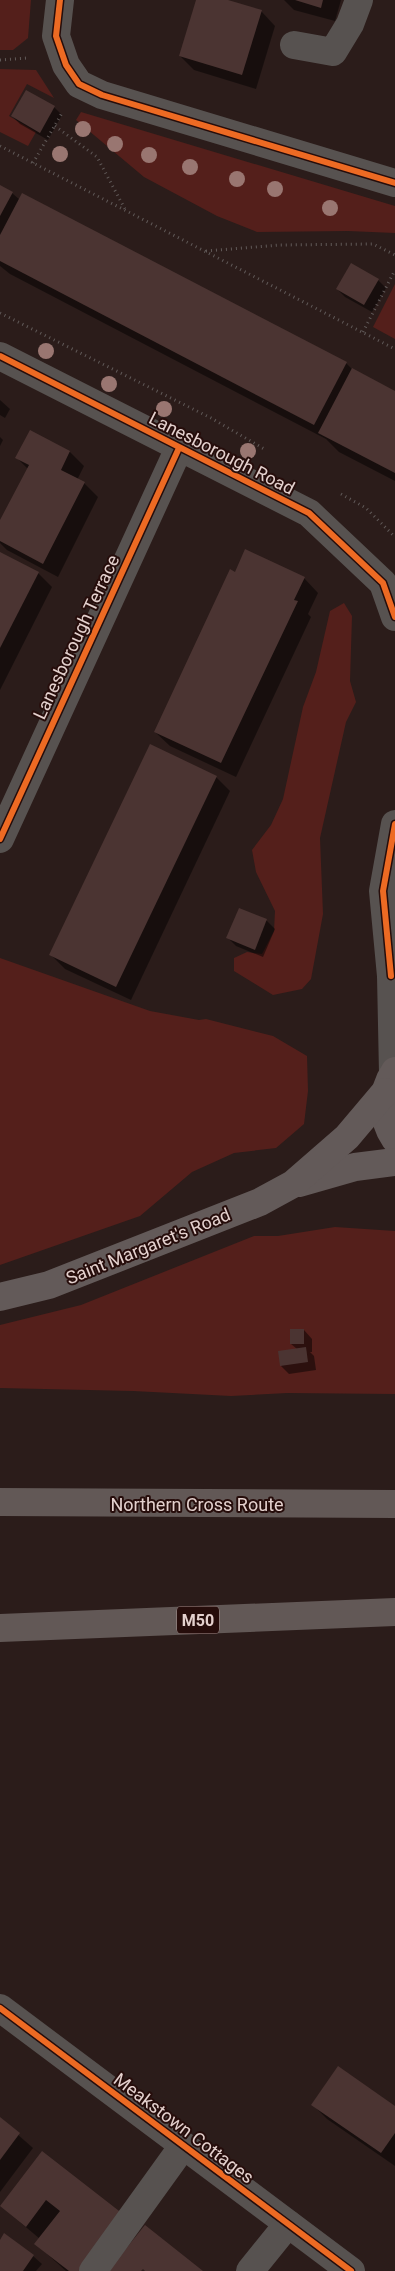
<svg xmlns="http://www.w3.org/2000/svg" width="395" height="2271" font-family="Roboto,sans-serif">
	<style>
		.green { fill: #541f1b }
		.shadow { fill: #0007 }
		.building { fill: #4b3432 }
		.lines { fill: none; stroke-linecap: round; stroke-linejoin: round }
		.path { stroke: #615a59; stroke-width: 3; stroke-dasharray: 1 4; stroke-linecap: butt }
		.minor { stroke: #575250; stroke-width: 28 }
		.major { stroke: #635a59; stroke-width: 28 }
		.highway { stroke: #625856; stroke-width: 28 }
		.cycleway-casing { stroke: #260d0b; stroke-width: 9 }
		.cycleway { stroke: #ed6a23; stroke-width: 6 }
		.tree { fill: #997671 }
		.labels { text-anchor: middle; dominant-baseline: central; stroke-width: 4; stroke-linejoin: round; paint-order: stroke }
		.shield { fill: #260d0b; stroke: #ab9694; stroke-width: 1 }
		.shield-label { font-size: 16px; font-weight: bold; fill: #e4d1ce }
		.street-label { font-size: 18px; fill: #e4d1ce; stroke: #260d0b }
	</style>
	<rect width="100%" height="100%" fill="#2b1c1a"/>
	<g class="green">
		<path d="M0 0H31L28 38 13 50H0Z"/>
		<path d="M0 69 36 70 54 98 27 84 9 116 36 132 28 146 0 132Z"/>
		<path d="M81 112 395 206V233L348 231 257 232 217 216 144 177 76 120Z"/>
		<path d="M395 284V339L373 327Z"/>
		<path d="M344 603 352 616 350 681 356 702 346 722 320 838 323 914 311 979 302 989 273 995 234 971V958L247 952 262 954 274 931 275 911 256 872 252 850 271 825 283 799 303 707 316 672 330 611Z"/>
		<path d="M0 958 150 1011 199 1020 206 1019 273 1036 307 1056 308 1091 304 1124 276 1148 234 1153 192 1172 140 1216 0 1265Z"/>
		<path d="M335 1227 395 1231V1394L287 1393 231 1396 133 1391 0 1388V1325L81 1305 254 1236H278Z"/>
	</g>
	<g class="shadow">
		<path d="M197 0H223L261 11 275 26 256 89 194 70 180 56Z"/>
		<path d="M284 0H341L335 21 294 10Z"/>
		<path d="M54 107 62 115 48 140 20 124 12 116Z"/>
		<path d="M0 186 12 193 20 200 346 363 353 370 395 392V481L339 452 326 439 10 274 0 266Z"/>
		<path d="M378 280 386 288 372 312 345 297 337 289Z"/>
		<path d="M0 400 10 409 5 418 0 415Z"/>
		<path d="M0 437 3 440 0 446Z"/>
		<path d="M70 452 84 466 77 480 84 483 98 497 58 577 7 550 0 543V523L28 469 17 458Z"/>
		<path d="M0 553 38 573 52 587 0 690Z"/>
		<path d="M235 574 304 578 318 593 308 614 311 617 236 777 170 746 155 732Z"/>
		<path d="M216 777 230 791 131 1000 65 969 51 955Z"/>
		<path d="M239 909 267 921 275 929 263 957 236 946 228 938Z"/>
		<path d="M304 1330 312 1339V1352H310L314 1356 316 1370 289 1374 281 1366 297 1349 291 1344Z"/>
		<path d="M313 2105 395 2107V2166L327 2119Z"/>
		<path d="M0 2119 33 2148 0 2192Z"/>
		<path d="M42 2153 103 2271H66L36 2244 40 2239 1 2206Z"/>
		<path d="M0 2242 33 2256 42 2264 36 2271H0Z"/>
	</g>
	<g class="building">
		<path d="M196 0H228L262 10 242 75 179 56Z"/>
		<path d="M295 0H323L321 8Z"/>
		<path d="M26 90 55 106 40 133 11 116Z"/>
		<path d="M0 185 13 192 0 216Z"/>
		<path d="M22 193 347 362 314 425 0 261V235Z"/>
		<path d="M351 263 379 279 364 305 336 289Z"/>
		<path d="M352 368 395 391V473L318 433Z"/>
		<path d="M30 430 70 451 61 470 85 482 43 564 0 541V520L29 465 15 458Z"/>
		<path d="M245 549 305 577 294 600 298 601 221 763 154 732 230 569 235 572Z"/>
		<path d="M0 552 39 572 0 648Z"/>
		<path d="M150 744 217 776 116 987 49 955Z"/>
		<path d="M239 908 267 919 255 950 226 938Z"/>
		<rect x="290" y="1329" width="14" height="15"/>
		<path d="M306 1347 308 1362 280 1366 278 1351Z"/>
		<path d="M338 2066 395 2106V2133L381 2153 311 2105Z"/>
		<path d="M0 2117 20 2133 0 2160Z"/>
		<path d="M42 2151 123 2214 79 2271H69L34 2244 60 2211 46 2200 26 2227 0 2206Z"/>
		<path d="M145 2225 203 2271H145L143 2269 141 2271H108Z"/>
		<path d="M4 2233 34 2255 23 2271H0V2240Z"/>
	</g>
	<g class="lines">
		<g class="path">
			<path d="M0 60 27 58"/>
			<path d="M55 126 97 157 126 211"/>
			<path d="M0 146 395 349"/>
			<path d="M33 163 62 113"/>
			<path d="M206 251 280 245 373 244 395 255"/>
			<path d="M0 313 211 418 266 450"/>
			<path d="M363 332 395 270"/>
			<path d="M341 494 366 508 395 537"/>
		</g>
		<g class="minor">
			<path d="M60 0 56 36 66 65 79 84 102 95 395 183"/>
			<path d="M294 45 333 52 350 24 359 0"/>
			<path d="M0 356 309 513 383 583 395 617"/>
			<path d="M0 839 179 448"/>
			<path d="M393 1073 391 976 383 891 395 824"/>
			<path d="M0 2008 351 2271"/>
			<path d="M93 2271 183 2146"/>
			<path d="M250 2271 288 2224"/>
		</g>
		<g class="major">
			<path d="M395 1071C381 1091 381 1119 395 1139"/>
			<path d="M299 1183 355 1167 395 1162"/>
			<path d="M0 1297 49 1285 260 1202 293 1184 347 1137 385 1092"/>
		</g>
		<g class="highway">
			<path d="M0 1502 395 1504"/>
			<path d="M0 1628 395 1612"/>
		</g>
		<g class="cycleway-casing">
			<g id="cycleway">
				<path d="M60 0 56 36 66 65 79 84 102 95 395 183"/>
				<path d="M0 356 309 513 383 583 395 617"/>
				<path d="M0 839 179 448"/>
				<path d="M391 976 383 891 395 824"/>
				<path d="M0 2008 351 2271"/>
			</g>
		</g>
		<use href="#cycleway" class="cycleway"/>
	</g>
	<g class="tree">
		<circle cx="83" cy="129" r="8"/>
		<circle cx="115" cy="144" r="8"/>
		<circle cx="60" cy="154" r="8"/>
		<circle cx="149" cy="155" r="8"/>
		<circle cx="190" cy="167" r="8"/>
		<circle cx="237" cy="179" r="8"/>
		<circle cx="275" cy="189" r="8"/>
		<circle cx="330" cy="208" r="8"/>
		<circle cx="46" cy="351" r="8"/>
		<circle cx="109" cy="384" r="8"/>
		<circle cx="164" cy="409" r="8"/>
		<circle cx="248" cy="451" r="8"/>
	</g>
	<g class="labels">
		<rect class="shield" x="177" y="1606.5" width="42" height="27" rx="4"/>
		<g class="shield-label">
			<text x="198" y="1620">M50</text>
		</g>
		<g class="street-label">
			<text transform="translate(222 453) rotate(27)">Lanesborough Road</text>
			<text transform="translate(76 637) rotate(-65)">Lanesborough Terrace</text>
			<text transform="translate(148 1246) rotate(-22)">Saint Margaret's Road</text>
			<text x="197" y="1504">Northern Cross Route</text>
			<text transform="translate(184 2128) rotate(37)">Meakstown Cottages</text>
		</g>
	</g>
</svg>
